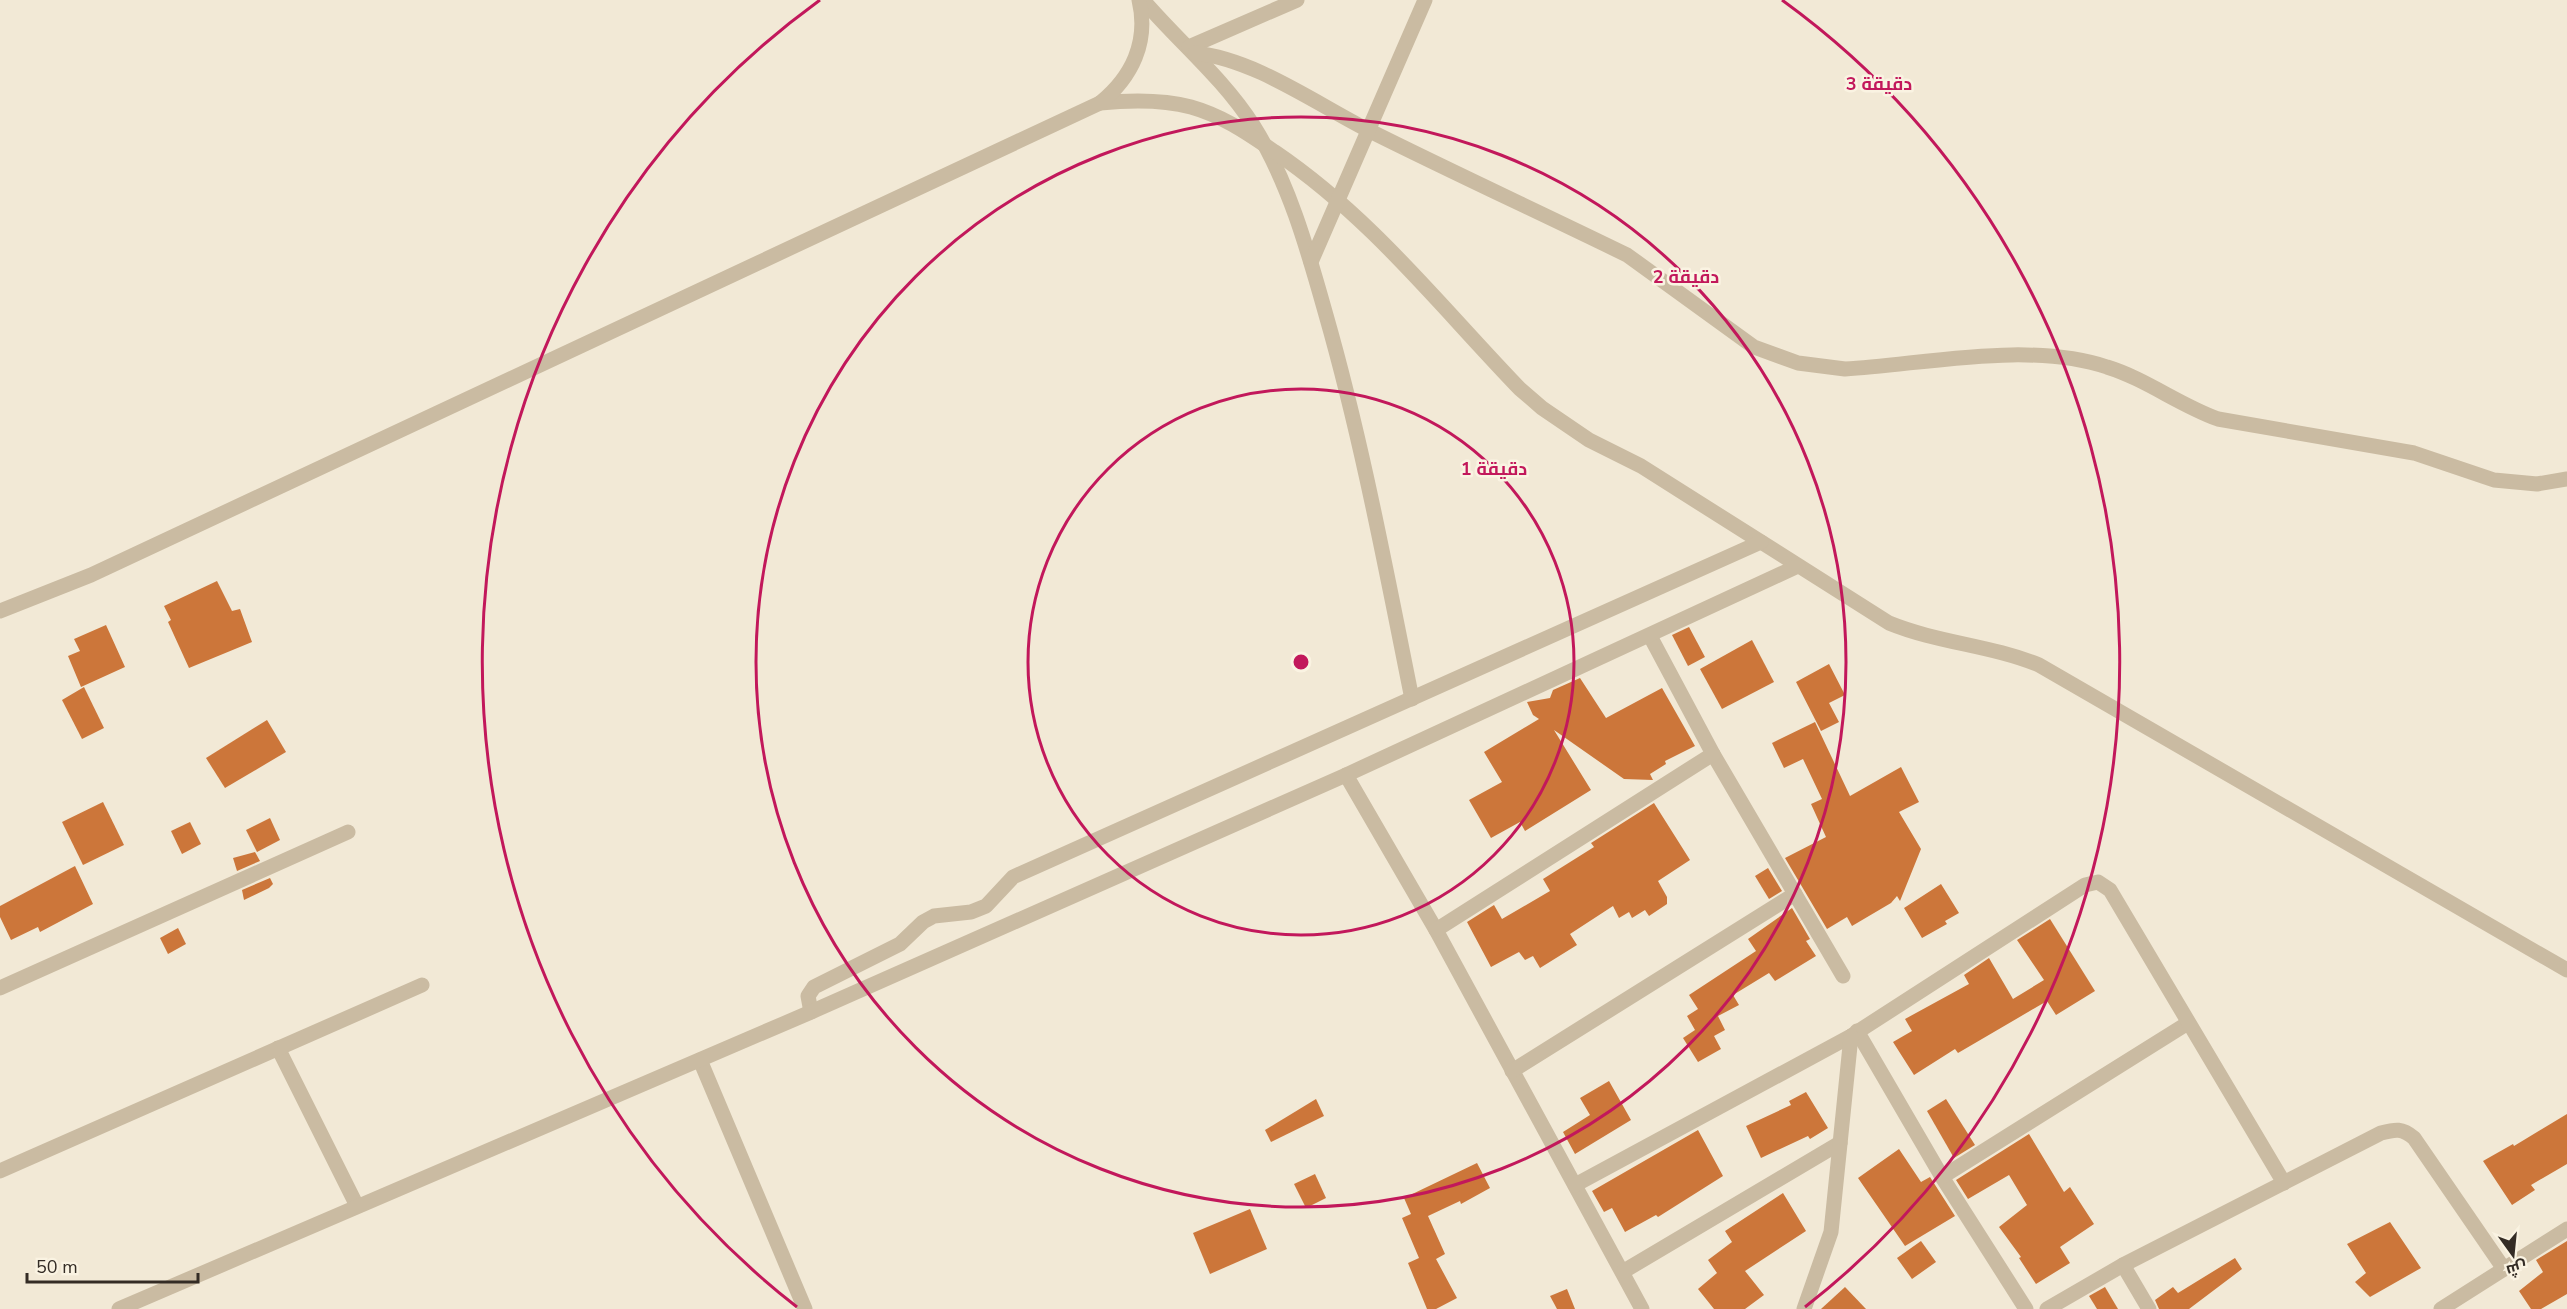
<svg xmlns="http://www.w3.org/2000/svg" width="2567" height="1309" font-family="'Nunito Sans',Cairo,sans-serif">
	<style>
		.building { fill: #cc763a }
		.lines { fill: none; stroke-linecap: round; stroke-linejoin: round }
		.street { stroke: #cabba2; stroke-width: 15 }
		.ring { fill: none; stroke: #c2185b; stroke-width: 3 }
		.centre { fill: #c2185b; stroke: #faf3e2; stroke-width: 3 }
		.ring-label { font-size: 18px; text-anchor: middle; font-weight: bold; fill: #c2185b; stroke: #faf3e2; stroke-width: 5; stroke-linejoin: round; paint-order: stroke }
	</style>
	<rect width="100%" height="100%" fill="#f2e9d6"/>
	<g class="building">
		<path d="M217 581 232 611 240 609 252 642 189 668 168 622 171 620 164 606Z"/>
		<path d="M106 625 125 667 81 687 68 656 80 651 74 639Z"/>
		<path d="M1689 627 1705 657 1688 666 1672 635Z"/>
		<path d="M1752 640 1774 682 1722 709 1700 669Z"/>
		<path d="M1829 664 1845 695 1829 703 1839 722 1821 731 1796 682Z"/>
		<path d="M1580 678 1606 718 1662 688 1695 746 1665 761 1666 764 1650 774 1653 780 1624 779 1554 730 1591 790 1525 831 1520 822 1491 838 1469 800 1502 782 1484 752 1539 719 1533 715 1527 702 1550 698 1553 690Z"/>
		<path d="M84 687 104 728 82 739 62 700Z"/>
		<path d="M267 720 286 752 225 788 206 758Z"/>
		<path d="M1815 722 1850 796 1901 767 1919 802 1899 812 1921 849 1900 901 1897 896 1891 903 1852 926 1847 917 1827 929 1785 858 1826 837 1811 804 1822 799 1803 759 1784 768 1772 743Z"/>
		<path d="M103 802 124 845 83 865 62 822Z"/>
		<path d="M1654 803 1690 860 1658 881 1667 897V904L1649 916 1645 910 1632 918 1629 912 1619 918 1613 906 1570 934 1577 945 1540 968 1533 956 1525 960 1519 952 1491 967 1467 922 1494 905 1502 919 1550 891 1543 879 1594 847 1591 843Z"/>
		<path d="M270 818 280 840 257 852 246 830Z"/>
		<path d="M190 822 201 844 182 854 171 831Z"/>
		<path d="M255 852 260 861 237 871 233 858Z"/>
		<path d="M75 866 93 904 40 932 38 927 11 940 0 917V906Z"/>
		<path d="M1768 868 1782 891 1769 899 1755 876Z"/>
		<path d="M270 878 273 884 269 888 244 900 242 890Z"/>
		<path d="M1941 884 1959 913 1945 921 1947 924 1922 938 1904 908Z"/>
		<path d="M1792 908 1810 939 1806 941 1816 956 1775 981 1769 973 1733 995 1739 1005 1718 1016 1725 1030 1714 1036 1721 1049 1698 1062 1683 1038 1695 1030 1687 1016 1698 1009 1689 995 1756 951 1748 939Z"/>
		<path d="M2050 919 2095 991 2056 1015 2047 1001 1958 1053 1955 1049 1914 1075 1893 1042 1912 1031 1905 1019 1969 984 1964 975 1989 958 2013 999 2044 980 2017 940Z"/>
		<path d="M178 928 186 944 168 954 160 938Z"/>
		<path d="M1609 1081 1631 1120 1575 1154 1563 1132 1590 1115 1580 1098Z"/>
		<path d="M1806 1092 1828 1128 1810 1139 1808 1136 1761 1158 1746 1126 1791 1105 1789 1101Z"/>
		<path d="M1316 1099 1324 1116 1271 1142 1265 1130Z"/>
		<path d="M1946 1099 1975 1145 1954 1158 1927 1111Z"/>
		<path d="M2567 1114V1164L2531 1185 2535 1190 2512 1205 2483 1161 2513 1144 2514 1146Z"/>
		<path d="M1698 1130 1723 1176 1658 1217 1656 1215 1625 1232 1612 1208 1604 1212 1592 1191Z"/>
		<path d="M2029 1134 2064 1192 2070 1187 2094 1224 2060 1247 2070 1263 2036 1284 2019 1258 2021 1257 1999 1227 2027 1205 2009 1175 1968 1199 1956 1180Z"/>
		<path d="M1899 1149 1921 1182 1930 1177 1955 1216 1905 1246 1858 1178Z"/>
		<path d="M1477 1163 1490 1188 1461 1204 1460 1201 1428 1216 1445 1254 1436 1259 1457 1298 1436 1309H1427L1408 1263 1419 1258 1402 1218 1411 1214 1404 1198Z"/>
		<path d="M1315 1174 1326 1198 1306 1208 1294 1184Z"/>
		<path d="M1783 1193 1806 1231 1745 1271 1764 1295 1745 1309H1714L1698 1289 1717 1273 1708 1260 1732 1242 1725 1231Z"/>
		<path d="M1250 1209 1267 1249 1210 1274 1193 1233Z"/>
		<path d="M2390 1222 2421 1268 2370 1297 2355 1282 2366 1273 2347 1244Z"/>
		<path d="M1921 1241 1936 1262 1912 1279 1897 1258Z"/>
		<path d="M2567 1241V1294L2541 1309H2531L2519 1291 2543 1272 2536 1260Z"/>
		<path d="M2235 1258 2242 1269 2189 1309H2159L2155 1300 2173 1287 2178 1293Z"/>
		<path d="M1845 1287 1866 1309H1821Z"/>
		<path d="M2105 1287 2118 1309H2097L2089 1296Z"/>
		<path d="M1567 1289 1575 1309H1557L1550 1296Z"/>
	</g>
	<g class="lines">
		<g class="street">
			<path d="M1143 0C1179 42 1223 78 1253 125 1289 182 1308 251 1326 315 1362 441 1386 570 1412 699"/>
			<path d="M1189 47 1297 0"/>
			<path d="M1195 53C1254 59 1315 103 1368 130 1454 173 1541 213 1627 255L1754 347 1798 363 1845 369C1926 364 2029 341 2107 367 2146 379 2179 405 2218 419L2414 453 2494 480 2537 484 2567 479"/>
			<path d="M1100 103C1130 100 1161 99 1191 107 1223 116 1247 133 1275 152 1372 218 1439 305 1520 389L1542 408 1589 440 1641 466 1889 623C1938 643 1990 645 2039 665L2567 970"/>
			<path d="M1311 262 1425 0"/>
			<path d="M0 611 91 575 1100 103C1132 77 1149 42 1139 0"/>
			<path d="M1650 636 1713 754 1843 976"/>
			<path d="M1346 775 1436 930 1642 1309"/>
			<path d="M1436 930 1713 754"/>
			<path d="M0 988 348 832"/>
			<path d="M811 1012 808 996 814 987 900 944 923 922 934 916 971 912 986 906 1013 877 1761 542"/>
			<path d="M1857 1031 1942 1177 2026 1309"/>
			<path d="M278 1048 357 1206"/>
			<path d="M700 1060 805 1309"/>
			<path d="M1512 1071 1795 894"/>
			<path d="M0 1171 422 985"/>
			<path d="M1942 1177 2188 1023"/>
			<path d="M1575 1185 1851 1036 2085 885 2098 882 2110 890 2284 1183"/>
			<path d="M2123 1265 2149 1309"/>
			<path d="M1624 1271 1840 1143"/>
			<path d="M119 1309 811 1012 1346 775 1798 566"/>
			<path d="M1804 1309 1831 1232 1851 1036"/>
			<path d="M2047 1309 2123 1265 2381 1133C2396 1129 2402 1128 2414 1138L2504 1269"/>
			<path d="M2441 1309 2567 1229"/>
		</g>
	</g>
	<g class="ring">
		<circle cx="1301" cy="662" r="273"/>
		<circle cx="1301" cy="662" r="545"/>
		<path d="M797 1307A818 818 0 0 1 820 0M1782 0A818 818 0 0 1 1805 1307"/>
	</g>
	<circle cx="1301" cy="662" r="9" class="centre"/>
	<g class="ring-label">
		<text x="1879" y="90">3 دقيقة</text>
		<text x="1686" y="283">2 دقيقة</text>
		<text x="1494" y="475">1 دقيقة</text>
	</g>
	<g transform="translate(2513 1255) rotate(165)" stroke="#faf3e2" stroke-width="4.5" paint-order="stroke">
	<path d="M0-4.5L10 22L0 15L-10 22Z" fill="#342c25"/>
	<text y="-9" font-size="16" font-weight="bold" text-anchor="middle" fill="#342c25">ش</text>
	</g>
	<path d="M27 1273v9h171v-9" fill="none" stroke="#342c25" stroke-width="3"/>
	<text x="36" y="1273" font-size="18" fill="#342c25" stroke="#faf3e2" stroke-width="4.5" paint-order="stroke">50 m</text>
</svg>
